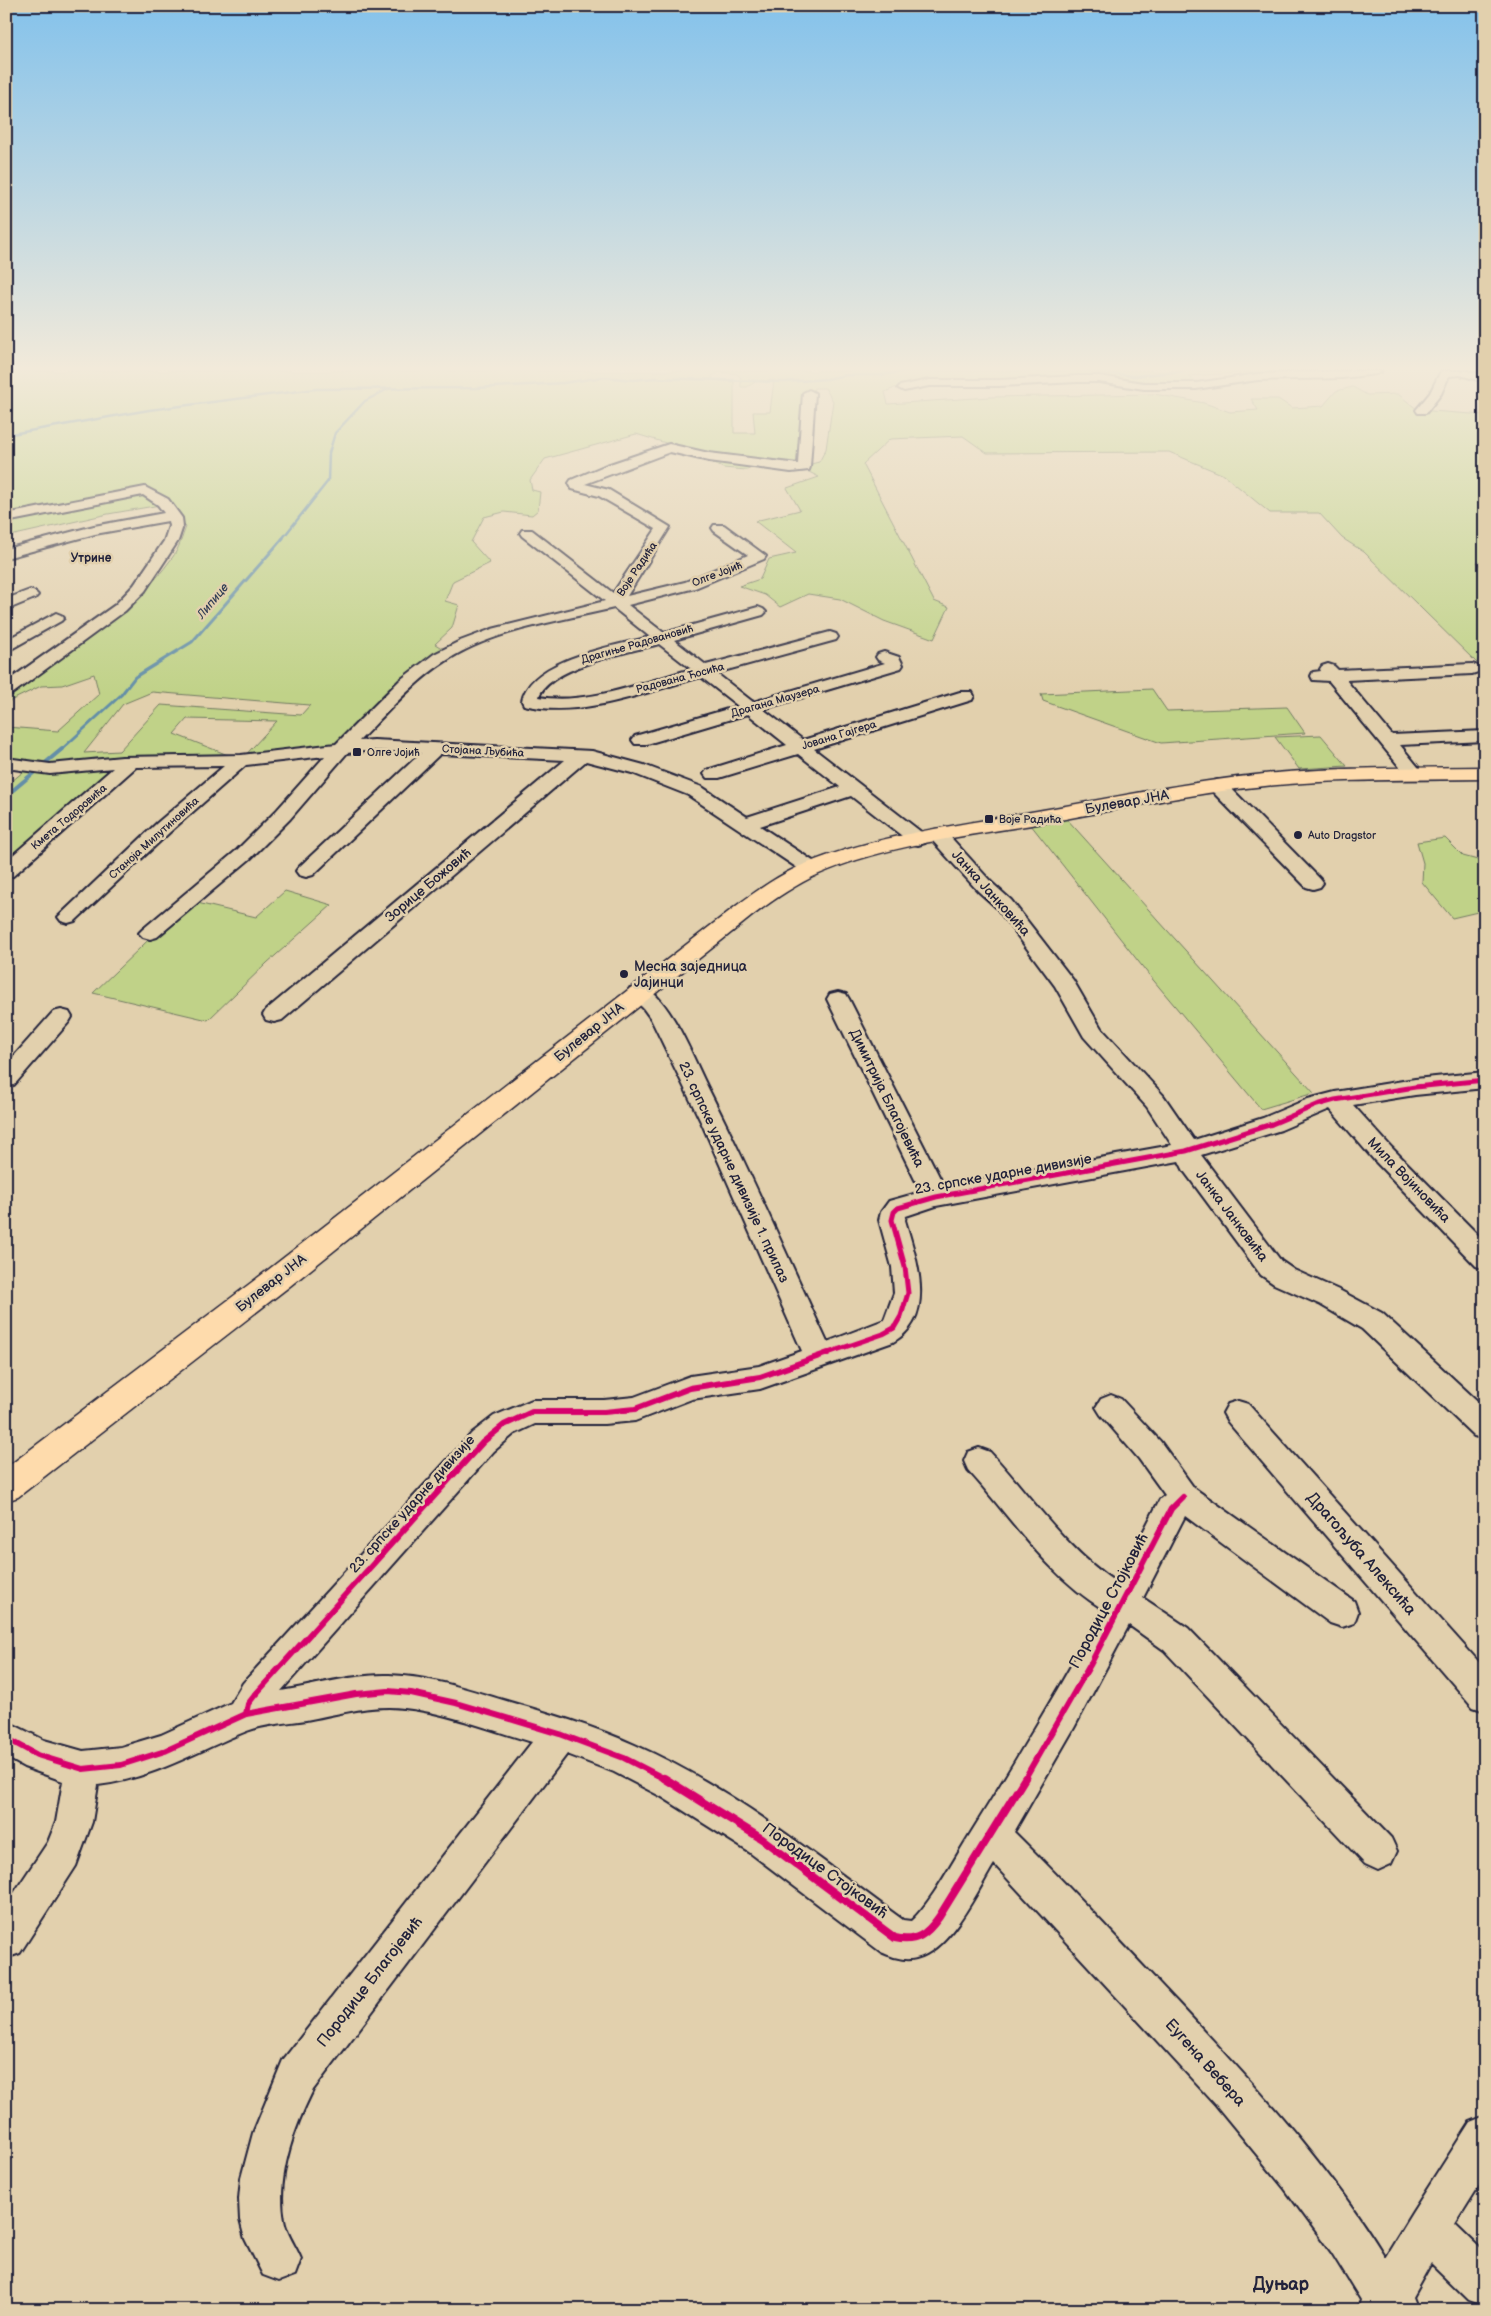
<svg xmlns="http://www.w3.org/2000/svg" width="1491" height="2316" font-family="'Balsamiq Sans',sans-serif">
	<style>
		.green { fill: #c0d288; stroke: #717a62; fill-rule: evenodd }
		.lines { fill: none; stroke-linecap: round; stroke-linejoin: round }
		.stream-far2 { stroke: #638ea8; stroke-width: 2.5 }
		.stream-far1 { stroke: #638ea8; stroke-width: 3 }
		.stream { stroke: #638ea8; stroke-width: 4 }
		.minor-casing { stroke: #22223b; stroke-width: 4 }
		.major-casing { stroke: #22223b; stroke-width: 3 }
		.minor { fill: #e2d0ad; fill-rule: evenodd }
		.major { fill: #fedbac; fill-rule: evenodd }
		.cycleway-far2-casing { stroke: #e2d0ad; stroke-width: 8 }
		.cycleway-far1-casing { stroke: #e2d0ad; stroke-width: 9 }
		.cycleway-casing { stroke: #e2d0ad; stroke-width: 11 }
		.cycleway-far2 { stroke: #d6006c; stroke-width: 5 }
		.cycleway-far1 { stroke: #d6006c; stroke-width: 6 }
		.cycleway { stroke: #d6006c; stroke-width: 8 }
		.poi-dot { fill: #22223b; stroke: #e2d0ad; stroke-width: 2 }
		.labels { text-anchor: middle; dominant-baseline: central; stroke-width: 5; stroke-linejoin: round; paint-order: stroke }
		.far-street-label { font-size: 11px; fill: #22223b; stroke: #e2d0ad }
		.far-poi-label { font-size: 11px; fill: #22223b; stroke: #e2d0ad; text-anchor: start }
		.far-neighbourhood-label { font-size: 12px; font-weight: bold; fill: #22223b; stroke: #e2d0ad }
		.far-water-label { font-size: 12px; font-style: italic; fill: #323d56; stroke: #e2d0ad }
		.street-label { font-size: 14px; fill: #22223b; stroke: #e2d0ad }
		.poi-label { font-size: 14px; fill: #22223b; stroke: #e2d0ad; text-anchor: start }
		.near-street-label { font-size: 16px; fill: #22223b; stroke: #e2d0ad }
		.near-neighbourhood-label { font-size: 18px; font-weight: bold; fill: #22223b; stroke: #e2d0ad }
	</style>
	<rect width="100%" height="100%" fill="#e2d0ad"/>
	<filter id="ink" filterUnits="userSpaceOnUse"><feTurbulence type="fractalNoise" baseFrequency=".02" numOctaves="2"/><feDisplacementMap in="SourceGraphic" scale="10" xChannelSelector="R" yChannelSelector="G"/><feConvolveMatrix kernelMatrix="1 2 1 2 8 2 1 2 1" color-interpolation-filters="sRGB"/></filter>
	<g filter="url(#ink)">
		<g class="green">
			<path d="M6 371H1306L1311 374 1273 371 1188 376 1199 383H1144L1099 375 909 382 885 392 888 404 990 397 1154 394 1204 403 1230 412 1258 410 1251 399H1278L1292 408 1323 406 1336 391 1353 387 1367 395 1398 394 1418 410 1485 415V562H1477L1485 571V645L1477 663 1364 552 1342 538 1319 513H1270L1224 475 1169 452 987 453 963 436 890 439 863 464 934 601 949 607 934 639 884 621 840 599 808 594 780 607 765 595 739 586 760 579 769 559 796 553 755 521 800 510 787 488 819 477 807 471 811 464 819 462 826 449 833 401 825 388H814L802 466 795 467 765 462 747 470 723 468 679 447 636 434 545 459 530 480 532 490 540 492 538 510 532 515 504 512 484 517 471 542 490 563 453 581 445 601 459 605 452 628 435 644 447 651 416 675 342 748 241 760 131 762 6 872V786L29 767 53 769 104 763 56 765 32 763 6 757V727L58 731 99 694 94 674 62 685 41 686 8 702 6 693C66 654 130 617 172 558 179 549 182 537 186 527L166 504 108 514 6 537ZM719 372 737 374 741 378V387H747L757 381 774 380 770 412H753L755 433H734V382L712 380V376ZM152 692 309 705H310L301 715 161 705 119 751 84 753 123 704ZM187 719 276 721H277L241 760 174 734Z"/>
			<path d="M1152 689 1167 711 1287 707 1305 733 1161 743 1043 701 1041 694Z"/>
			<path d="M1321 735 1347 766 1299 769 1275 737Z"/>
			<path d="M1066 818 1314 1093 1261 1109 1149 975 1031 825Z"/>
			<path d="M1445 838 1463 856 1485 862V912L1482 911 1452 918 1422 882 1423 863 1417 842Z"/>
			<path d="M285 891 332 905 267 963 208 1020 93 993 189 901 256 917Z"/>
		</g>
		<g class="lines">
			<g class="stream-far2">
				<path d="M1088 371 1134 376 1186 371"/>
				<path d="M6 435 149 410 316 389 476 388 563 383 604 377 633 380 655 378 784 382 827 379 846 375H881L907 371"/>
				<path d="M282 539 328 481 329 453 335 433 365 401 390 388"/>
			</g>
			<path class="stream-far1" d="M61 750 121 695 135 677 192 642 283 538"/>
			<path class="stream" d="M6 796 62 749"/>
			<g class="minor-casing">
				<g id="minor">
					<path d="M1351 371H1382L1376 374 1342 378 1258 380 1196 389H1144L1099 382H1077L999 386H929L904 391 898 388 900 386 929 380H999L1077 376H1099L1144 383H1196L1258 374Z"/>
					<path d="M1441 371H1467L1485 375V382L1460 375 1449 376 1441 394 1426 413H1418L1416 410 1430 393Z"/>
					<path d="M809 390 815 393 810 467 809 470 791 472 709 461 670 452 585 484 609 490 670 527 627 596 685 582 748 555 714 531 712 528 714 525H724L766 556 764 559 695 588 628 605 664 633 758 607 763 609 766 612 763 615 674 640 706 665 830 632 836 634 838 637 836 640 716 673 753 702 885 663 878 660 876 657 878 654 884 652 899 657 903 665 901 668 763 709 803 740 960 692H972L974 696 972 700 814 749 925 835 928 839 925 843 918 845 911 843 851 796 760 826 819 865 822 869 819 873 812 875 805 873 688 795 632 773 586 761 282 1020 274 1022 266 1020 263 1015 266 1010 565 760 440 754 313 875 306 877 299 875 296 871 299 867 421 753 374 750 347 753 290 819 251 858 157 937 150 939 143 937 139 933 143 929 237 850 276 811 325 756 246 765 171 831 75 921 68 923 61 921 58 917 157 823 224 766 136 767 13 876 6 878V861L113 768 50 774 6 768V758L50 764 122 757 241 755 336 744 400 680 434 654 460 641 492 629 605 601 522 536 520 533 522 530H532L613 593 656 529 599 496 572 489 569 483 571 480 604 466 669 444 709 453 798 464 803 393ZM614 608 650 637C615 646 530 659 522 701L524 705C582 719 644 692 701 677L738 706 635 736 632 740 635 744H647L748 714 787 745 707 770 704 774 707 778H719L798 754 840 787 747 817 702 787 644 765 592 751 374 740 359 741C386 714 413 682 446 661 492 630 560 621 614 608ZM659 644 691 669C645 682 587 705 539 697 549 667 630 652 659 644Z"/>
					<path d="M145 487 168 499 182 518 183 526 178 541 145 591 125 611 12 694 6 695V682L115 605 134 585 164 541 169 526 168 521 95 534 6 558V549L94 526 164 513 158 505 143 495 6 522V514Z"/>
					<path d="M30 590 35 592 38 595 35 598 6 610V599Z"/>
					<path d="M56 613 61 615 64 618 61 621 6 652V640Z"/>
					<path d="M1328 664 1334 666 1338 670 1472 664 1478 666 1480 669 1478 672 1472 674 1346 680 1392 735 1485 731V741L1400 745 1423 773 1420 777H1408L1329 681 1313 680 1311 676 1313 672 1321 671 1320 669 1322 666Z"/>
					<path d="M1218 780 1225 782 1320 879 1323 883 1320 887 1313 889 1306 887 1211 790 1209 786 1211 782Z"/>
					<path d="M938 829 945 831 992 883 1011 900 1073 980 1101 1028 1163 1095 1194 1140 1263 1118 1308 1099 1335 1092 1415 1079 1485 1072V1088L1415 1095 1353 1105 1392 1148 1485 1242V1269L1476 1266 1374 1160 1330 1109 1281 1130 1201 1155 1281 1261 1294 1270 1341 1291 1382 1313 1485 1408V1439L1474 1436 1362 1329 1321 1305 1274 1284 1261 1275 1184 1171 1179 1161 936 1206 906 1216 905 1220C916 1258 938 1317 893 1342L760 1389 692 1399 635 1421 604 1424H535L514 1434 494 1451 281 1691C316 1685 354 1674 389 1675 428 1676 466 1689 503 1700 548 1713 593 1726 635 1745 733 1788 818 1858 903 1920L911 1921C931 1903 952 1863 967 1839 1014 1764 1060 1687 1103 1609 1047 1575 1011 1517 968 1470L964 1461 968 1452 979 1448 990 1452C1031 1496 1066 1550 1117 1583L1160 1499 1165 1495 1139 1459 1101 1415 1096 1407 1101 1399 1111 1395 1121 1399 1160 1441 1194 1488 1354 1601 1358 1612 1354 1623 1342 1627 1330 1623 1185 1516 1143 1598 1188 1628 1391 1838 1397 1851 1391 1864 1378 1870 1365 1864 1164 1650 1129 1625 1074 1728 1014 1832C1070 1887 1123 1945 1177 2002 1252 2082 1328 2164 1385 2257L1412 2213 1470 2122 1485 2116V2176L1455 2224 1485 2253V2306L1469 2300 1431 2263 1412 2297 1417 2310H1358L1361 2300 1332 2253 1285 2189 1216 2105 994 1864C976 1893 948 1955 911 1959 900 1960 891 1956 881 1952L749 1852 662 1797 614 1772 567 1754 313 2090C294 2128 276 2177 284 2220 286 2234 296 2246 301 2259L295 2275 279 2281 263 2275 245 2239 240 2220 239 2199 241 2178 253 2133 283 2060 532 1742C487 1729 435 1708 389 1707 361 1707 333 1715 306 1720 287 1723 265 1724 247 1731 197 1751 152 1779 98 1785L92 1822 76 1866 20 1953 6 1958V1905L48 1842 56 1822 63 1781 24 1767 6 1757V1721L44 1740 83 1751 121 1747 161 1735 231 1703 243 1683 472 1433 494 1416 532 1400H604L634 1397 690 1376 759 1366 802 1351 702 1124 651 1019 643 1008 627 993 630 988C642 985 652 990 660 1000 681 1025 694 1060 709 1090 751 1173 788 1258 827 1342L884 1320 894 1293 892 1267 879 1220 881 1212 889 1201 921 1192 827 999 830 994 838 992 846 994 849 999 944 1186 1172 1145 1147 1107 1084 1037 1055 986 997 908 978 891 931 839 928 835 931 831Z"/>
					<path d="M61 1010 69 1012 72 1017 69 1022 14 1085 6 1088V1065L53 1012Z"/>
					<path d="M1238 1401 1248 1404 1485 1669V1711L1473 1707 1228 1422 1223 1413 1228 1404Z"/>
				</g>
			</g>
			<g class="major-casing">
				<path id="major" d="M1485 767V779C1411 780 1338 779 1265 786 1189 793 1112 811 1037 824 966 836 885 845 819 874 795 885 773 900 752 916L290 1286 18 1497 6 1501V1468L268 1270 736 906C758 890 780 874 805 864 877 835 956 826 1031 812 1108 799 1186 782 1264 774 1337 767 1411 768 1485 767Z"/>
			</g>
			<use href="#minor" class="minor"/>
			<use href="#major" class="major"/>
			<g class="cycleway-far2-casing">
				<path id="cycleway-far2" d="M825 1354 883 1334 894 1328 901 1316 908 1293 905 1267 892 1220 894 1212 898 1208 936 1197 1186 1151 1272 1124 1317 1105 1335 1100 1415 1087 1485 1080"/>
			</g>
			<g class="cycleway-far1-casing">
				<g id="cycleway-far1">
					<path d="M246 1714 248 1704 255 1695 483 1442 504 1425 532 1412H604L635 1409 690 1388 760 1377 828 1353"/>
					<path d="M6 1738 37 1755 83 1769 121 1765 165 1751 246 1714 356 1694 388 1691 411 1693 456 1703 560 1734 624 1758 667 1780"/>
					<path d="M1024 1780 1090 1665 1171 1509 1183 1497"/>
				</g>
			</g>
			<g class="cycleway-casing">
				<path id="cycleway" d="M664 1778 762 1839 895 1938C916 1943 927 1934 939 1917L1025 1778"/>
			</g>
			<use href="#cycleway-far2" class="cycleway-far2"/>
			<use href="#cycleway-far1" class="cycleway-far1"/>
			<use href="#cycleway" class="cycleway"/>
		</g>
	</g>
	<linearGradient id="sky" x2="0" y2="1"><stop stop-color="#84c2eb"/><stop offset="0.53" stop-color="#f2eada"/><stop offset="1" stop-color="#f2eada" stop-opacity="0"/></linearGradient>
	<rect width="1491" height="695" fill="url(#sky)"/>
	<g class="poi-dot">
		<rect x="352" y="747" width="10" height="10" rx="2.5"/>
		<rect x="984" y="814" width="10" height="10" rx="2.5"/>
		<circle cx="1298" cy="835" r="5"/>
		<circle cx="624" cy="974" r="5"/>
	</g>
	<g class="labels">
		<g class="far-street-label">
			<text transform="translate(637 569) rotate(-56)">Воје Радића</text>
			<text transform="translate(717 574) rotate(-21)">Олге Јојић</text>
			<text transform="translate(637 644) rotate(-16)">Драгиње Радовановић</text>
			<text transform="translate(680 678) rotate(-15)">Радована Ћосића</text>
			<text transform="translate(775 701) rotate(-16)">Драгана Маузера</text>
			<text transform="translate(839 735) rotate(-17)">Јована Гајгера</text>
			<text transform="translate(483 751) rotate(3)">Стојана Љубића</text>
			<text transform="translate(69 817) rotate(-40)">Кмета Тодоровића</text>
			<text transform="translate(154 838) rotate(-42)">Станоја Милутиновића</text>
		</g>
		<g class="far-poi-label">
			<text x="367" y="752">Олге Јојић</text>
			<text x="999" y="819">Воје Радића</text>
			<text x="1308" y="835">Auto Dragstor</text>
		</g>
		<g class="far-neighbourhood-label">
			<text x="91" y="558">Утрине</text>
		</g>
		<g class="far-water-label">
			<text transform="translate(213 601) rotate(-50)">Липице</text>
		</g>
		<g class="street-label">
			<text transform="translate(1127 802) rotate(-10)">Булевар ЈНА</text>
			<text transform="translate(428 885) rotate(-40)">Зорице Божовић</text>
			<text transform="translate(991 893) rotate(48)">Јанка Јанковића</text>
			<text transform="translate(589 1032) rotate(-39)">Булевар ЈНА</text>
			<text transform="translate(887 1098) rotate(64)">Димитрија Благојевића</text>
			<text transform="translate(734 1172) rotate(65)">23. српске ударне дивизије 1. прилаз</text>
			<text transform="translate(1003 1174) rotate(-10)">23. српске ударне дивизије</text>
			<text transform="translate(1409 1180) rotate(46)">Мила Војиновића</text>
			<text transform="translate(1232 1216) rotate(53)">Јанка Јанковића</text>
			<text transform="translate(271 1283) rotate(-38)">Булевар ЈНА</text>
			<text transform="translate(412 1504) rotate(-48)">23. српске ударне дивизије</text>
		</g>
		<g class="poi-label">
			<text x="634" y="966">Месна заједница<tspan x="634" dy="16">Јајинци</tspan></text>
		</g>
		<g class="near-street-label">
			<text transform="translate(1361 1554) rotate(49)">Драгољуба Алексића</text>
			<text transform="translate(1109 1601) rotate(-62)">Породице Стојковић</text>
			<text transform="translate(825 1871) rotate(36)">Породице Стојковић</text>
			<text transform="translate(370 1982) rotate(-52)">Породице Благојевић</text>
			<text transform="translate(1205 2063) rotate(48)">Еугена Вебера</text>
		</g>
		<g class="near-neighbourhood-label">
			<text x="1281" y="2284">Дуњар</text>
		</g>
	</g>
	<rect width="1491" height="2316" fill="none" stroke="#e2d0ad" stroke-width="25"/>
	<rect x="12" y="12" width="1466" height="2291" fill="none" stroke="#22223b" stroke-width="2" filter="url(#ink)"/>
</svg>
